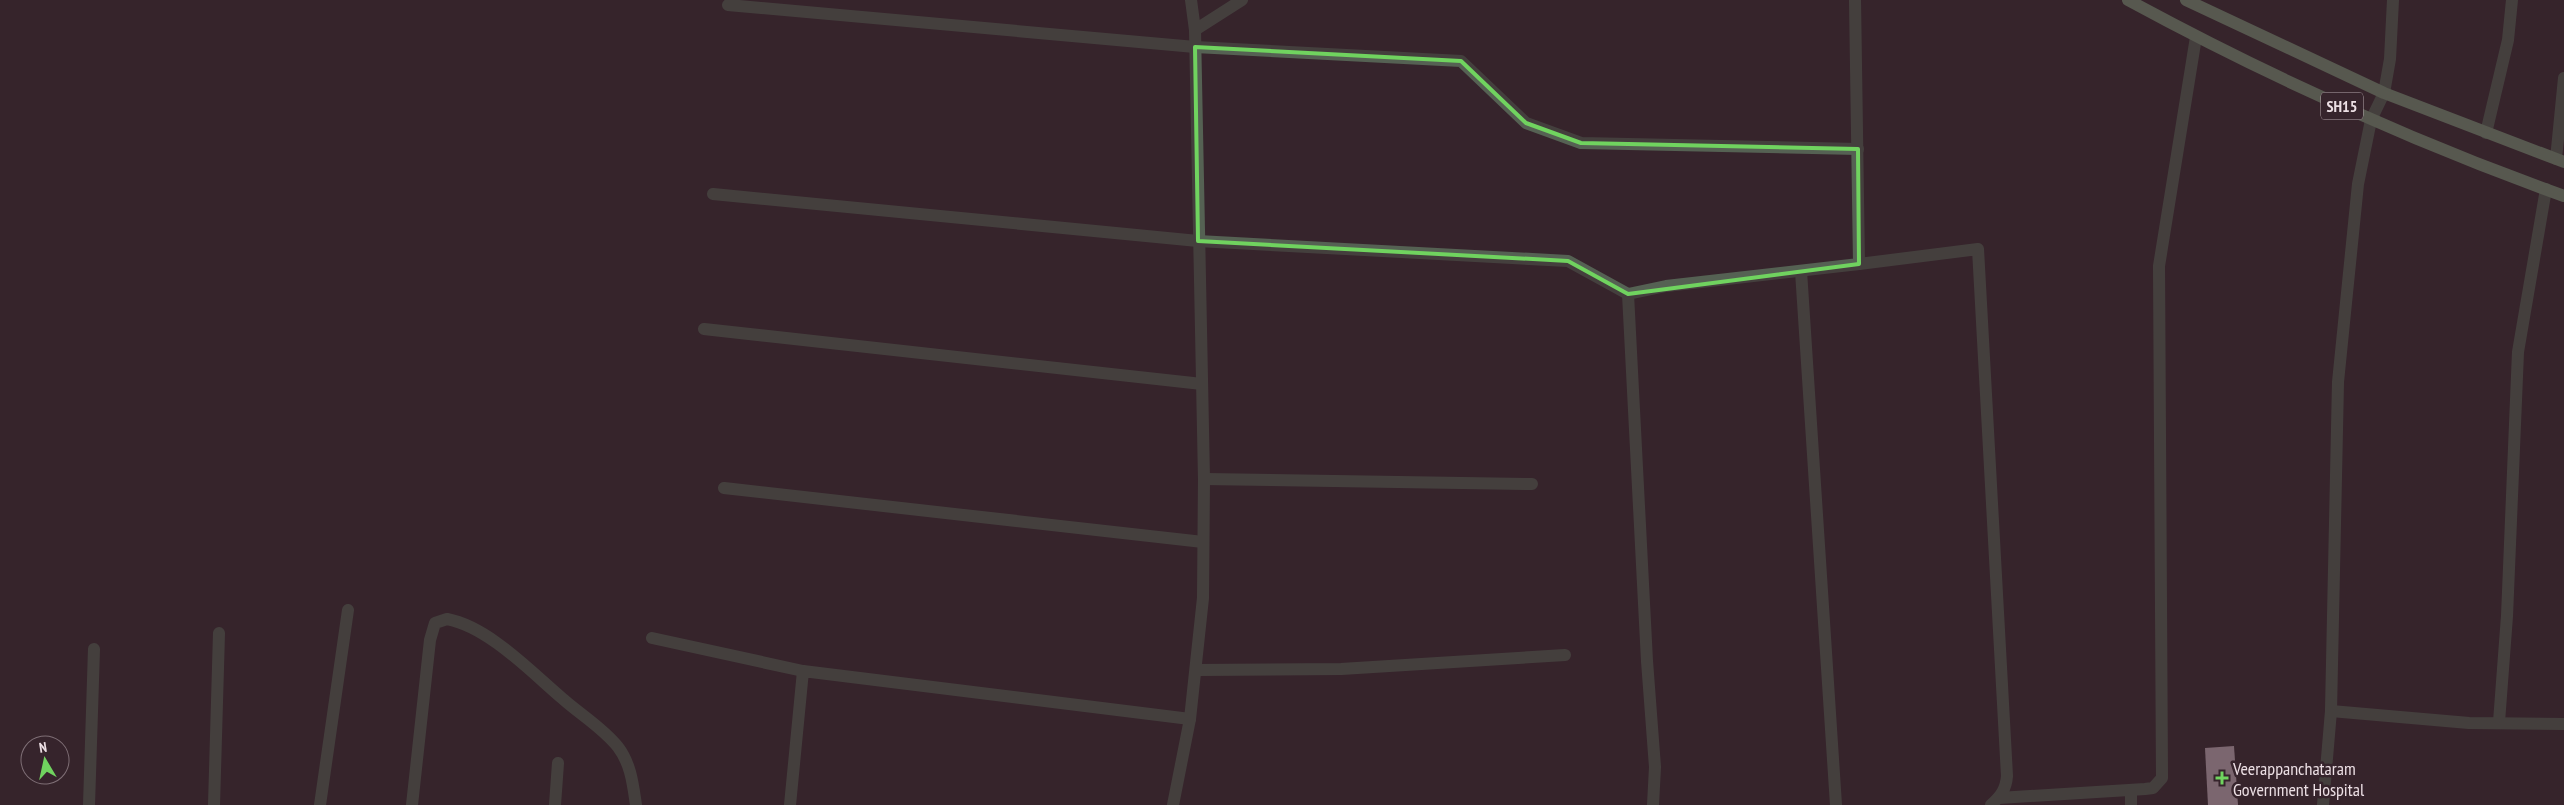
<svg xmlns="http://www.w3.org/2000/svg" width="2564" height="805" font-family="'PT Sans Narrow',sans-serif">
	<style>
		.building { fill: #cfb7c1 }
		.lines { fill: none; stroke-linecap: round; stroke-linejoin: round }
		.minor { stroke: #556153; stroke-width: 12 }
		.major { stroke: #7e987a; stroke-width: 12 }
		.marked { fill: none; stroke: #70d35f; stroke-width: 4; stroke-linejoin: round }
		.poi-dot { fill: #70d35f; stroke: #36242c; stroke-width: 2 }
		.labels { text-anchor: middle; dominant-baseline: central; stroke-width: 5; stroke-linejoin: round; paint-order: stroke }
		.shield { fill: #36242c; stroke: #b5a7ad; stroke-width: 1 }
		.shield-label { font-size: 16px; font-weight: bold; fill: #ecdfe4 }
		.poi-label { font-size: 18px; fill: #ecdfe4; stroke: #36242c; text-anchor: start }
	</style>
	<rect width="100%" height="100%" fill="#36242c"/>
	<path class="building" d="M2234 746 2238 805H2208L2205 748Z"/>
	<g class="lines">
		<g class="minor">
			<path d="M728 5 1195 47 1461 61 1526 123 1581 143 1858 149"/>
			<path d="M1195 30 1242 0"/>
			<path d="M2486 133 2508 40 2512 0"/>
			<path d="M2556 159 2564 78"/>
			<path d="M713 194 1198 241 1568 261 1628 294"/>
			<path d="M1859 264 1978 249 2007 776C2006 789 2001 796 1991 805"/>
			<path d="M1801 271 1836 805"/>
			<path d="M704 329 1202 384"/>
			<path d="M1204 479 1532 484"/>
			<path d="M724 488 1203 542"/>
			<path d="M652 638 803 671"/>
			<path d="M1197 670 1341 669 1565 655"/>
			<path d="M2331 711 2469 723 2564 724"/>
			<path d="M2499 722 2507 616 2518 352 2546 189"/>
			<path d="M1999 798 2145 789 2153 788 2162 778 2159 266 2196 37"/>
			<path d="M89 805 94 649"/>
			<path d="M214 805 219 633"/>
			<path d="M320 805 348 610"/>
			<path d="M412 805 430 640 435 623 447 619C489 627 531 672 563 699 581 715 603 728 618 747 631 764 633 785 636 805"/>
			<path d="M555 805 558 763"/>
			<path d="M790 805 803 671 1190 719"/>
			<path d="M1173 805 1190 719 1203 598 1204 479 1195 30 1191 0"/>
			<path d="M1653 805 1655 767 1647 661 1628 294 1666 286 1859 264 1855 0"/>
			<path d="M2131 805V790"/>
			<path d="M2323 805 2331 711 2338 382 2358 184 2371 120 2384 93 2390 59 2393 0"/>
		</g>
		<g class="major">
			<path d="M2128 0C2268 76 2414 142 2564 196"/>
			<path d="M2186 0 2384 93 2564 162"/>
		</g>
	</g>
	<path d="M0 0H2564V805H0ZM1195 47 1461 61 1526 123 1581 143 1858 149 1859 264 1628 294 1568 261 1198 241Z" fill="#36242c" fill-opacity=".55" fill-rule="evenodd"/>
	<path class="marked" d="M1195 47 1461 61 1526 123 1581 143 1858 149 1859 264 1628 294 1568 261 1198 241Z"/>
	<path class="poi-dot" d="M2219.5 770.5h5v5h5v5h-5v5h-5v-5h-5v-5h5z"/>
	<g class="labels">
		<rect class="shield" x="2321" y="92.5" width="42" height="27" rx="4"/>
		<g class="shield-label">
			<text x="2342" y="106">SH15</text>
		</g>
		<g class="poi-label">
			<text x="2233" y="768">Veerappanchataram<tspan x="2233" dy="21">Government Hospital</tspan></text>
		</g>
	</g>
	<g transform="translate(45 760) rotate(351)"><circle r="24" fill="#36242c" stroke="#7f6f76"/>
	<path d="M0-4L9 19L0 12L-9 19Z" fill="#70d35f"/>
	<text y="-8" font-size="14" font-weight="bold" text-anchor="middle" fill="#ecdfe4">N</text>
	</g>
</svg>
